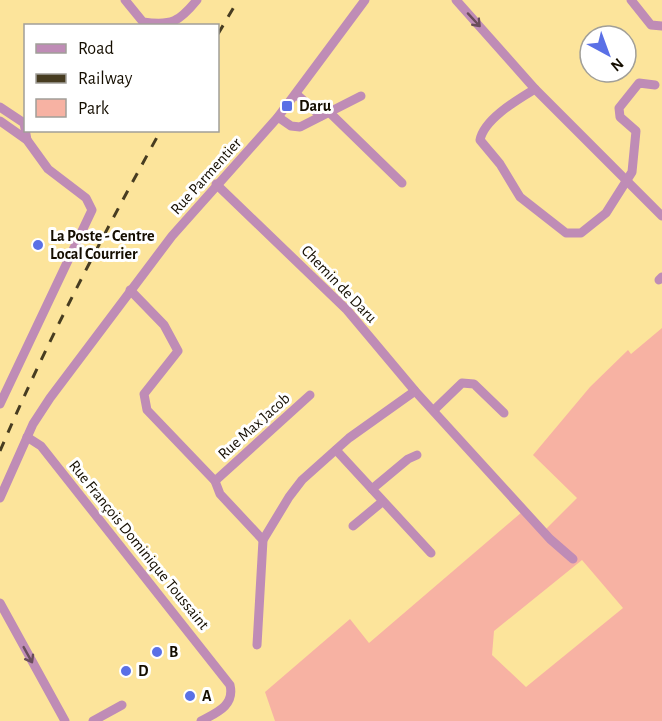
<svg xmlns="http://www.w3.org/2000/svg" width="662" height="721" font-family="'Alegreya Sans',sans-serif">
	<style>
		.green { fill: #f7b2a3; fill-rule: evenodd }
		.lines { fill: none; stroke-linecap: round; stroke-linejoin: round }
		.minor { stroke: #bf8cb6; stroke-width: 9 }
		.rail { stroke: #473c21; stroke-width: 3; stroke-dasharray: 10 10; stroke-linecap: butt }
		.oneway { stroke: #6a4d5b }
		.poi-dot { fill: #5a70e6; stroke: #fff; stroke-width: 2 }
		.labels { text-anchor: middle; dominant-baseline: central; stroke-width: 6; stroke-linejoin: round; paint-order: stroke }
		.poi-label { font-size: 16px; font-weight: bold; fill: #150e00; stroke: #fff; text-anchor: start }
		.street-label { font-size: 16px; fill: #150e00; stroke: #fff }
	</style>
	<rect width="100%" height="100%" fill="#fce49b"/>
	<path class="green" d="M662 328V721H275L265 692 350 619 369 643 522 512 542 533 577 498 533 455 590 387 628 350 631 354ZM582 560 623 608 526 687 492 655 494 631Z"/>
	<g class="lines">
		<g class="minor">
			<path d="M125 0 143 22C172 26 179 22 197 0"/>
			<path d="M456 0 535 89 662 216"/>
			<path d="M631 0 651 25 662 26"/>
			<path d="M535 89C517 100 484 119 480 140L500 164 520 197 566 233H581L606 213 632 172 636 131 620 117 619 108 639 83 655 85"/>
			<path d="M296 94 321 116"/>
			<path d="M0 107 24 123 27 140"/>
			<path d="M329 112 402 183"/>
			<path d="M278 117 291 126 300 127 361 96"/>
			<path d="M0 121 27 140 48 169 86 198 92 210 0 404"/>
			<path d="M216 184 347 310 415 391 550 539 573 559"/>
			<path d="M659 280 662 277"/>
			<path d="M130 290 164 325 178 351 144 394 147 410 215 481 220 494 263 540"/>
			<path d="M434 410 462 383 474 384 504 413"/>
			<path d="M27 437 41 446 230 685C235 706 216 713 201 721"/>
			<path d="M336 450 431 553"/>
			<path d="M215 481 310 395"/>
			<path d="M372 489 408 459 417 455"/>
			<path d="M0 498 33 424 50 398 172 236 278 117 365 0"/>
			<path d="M353 526 382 502"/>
			<path d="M0 603 65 721"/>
			<path d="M257 645 263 540 289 497 302 480 349 438 415 391"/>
			<path d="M93 721 122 705"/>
		</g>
		<g class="rail">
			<path d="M218 34 238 0"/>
			<path d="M0 451C47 341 103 235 161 130"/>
		</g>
	</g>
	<defs><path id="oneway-shaft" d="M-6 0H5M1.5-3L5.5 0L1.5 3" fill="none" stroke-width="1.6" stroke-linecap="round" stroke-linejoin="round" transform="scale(1.5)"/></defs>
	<g class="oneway">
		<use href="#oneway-shaft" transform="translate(474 20) rotate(47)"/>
		<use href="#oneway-shaft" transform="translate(28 655) rotate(61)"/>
	</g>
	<g class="poi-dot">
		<rect x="281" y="100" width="12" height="12" rx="3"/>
		<circle cx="38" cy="245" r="6"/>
		<circle cx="157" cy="652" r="6"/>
		<circle cx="126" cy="671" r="6"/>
		<circle cx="190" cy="696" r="6"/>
	</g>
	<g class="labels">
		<g class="poi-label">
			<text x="299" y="106">Daru</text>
			<text x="50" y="236">La Poste - Centre<tspan x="50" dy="18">Local Courrier</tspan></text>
			<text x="169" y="652">B</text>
			<text x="138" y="671">D</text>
			<text x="202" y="696">A</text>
		</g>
		<g class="street-label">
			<text transform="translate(206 176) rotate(-48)">Rue Parmentier</text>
			<text transform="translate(339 284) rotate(46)">Chemin de Daru</text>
			<text transform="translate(254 426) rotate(-42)">Rue Max Jacob</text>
			<text transform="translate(139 545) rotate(51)">Rue François Dominique Toussaint</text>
		</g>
	</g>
	<rect x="24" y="24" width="195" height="108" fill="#ffffff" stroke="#a19f99" stroke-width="1.5"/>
	<rect x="36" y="44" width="30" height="9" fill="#bf8cb6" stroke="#a19f99" stroke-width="1.5"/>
	<text x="78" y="54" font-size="18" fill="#150e00">Road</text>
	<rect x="36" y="74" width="30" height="9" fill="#473c21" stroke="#a19f99" stroke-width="1.5"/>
	<text x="78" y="84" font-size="18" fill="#150e00">Railway</text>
	<rect x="36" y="99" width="30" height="18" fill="#f7b2a3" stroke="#a19f99" stroke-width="1.5"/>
	<text x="78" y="114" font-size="18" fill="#150e00">Park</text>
	<g transform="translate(608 54) rotate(139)"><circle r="28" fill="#ffffff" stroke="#a19f99" stroke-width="1.5"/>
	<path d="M0-4.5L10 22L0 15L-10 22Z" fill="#5a70e6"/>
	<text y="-9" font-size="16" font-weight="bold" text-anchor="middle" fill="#150e00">N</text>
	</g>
</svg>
